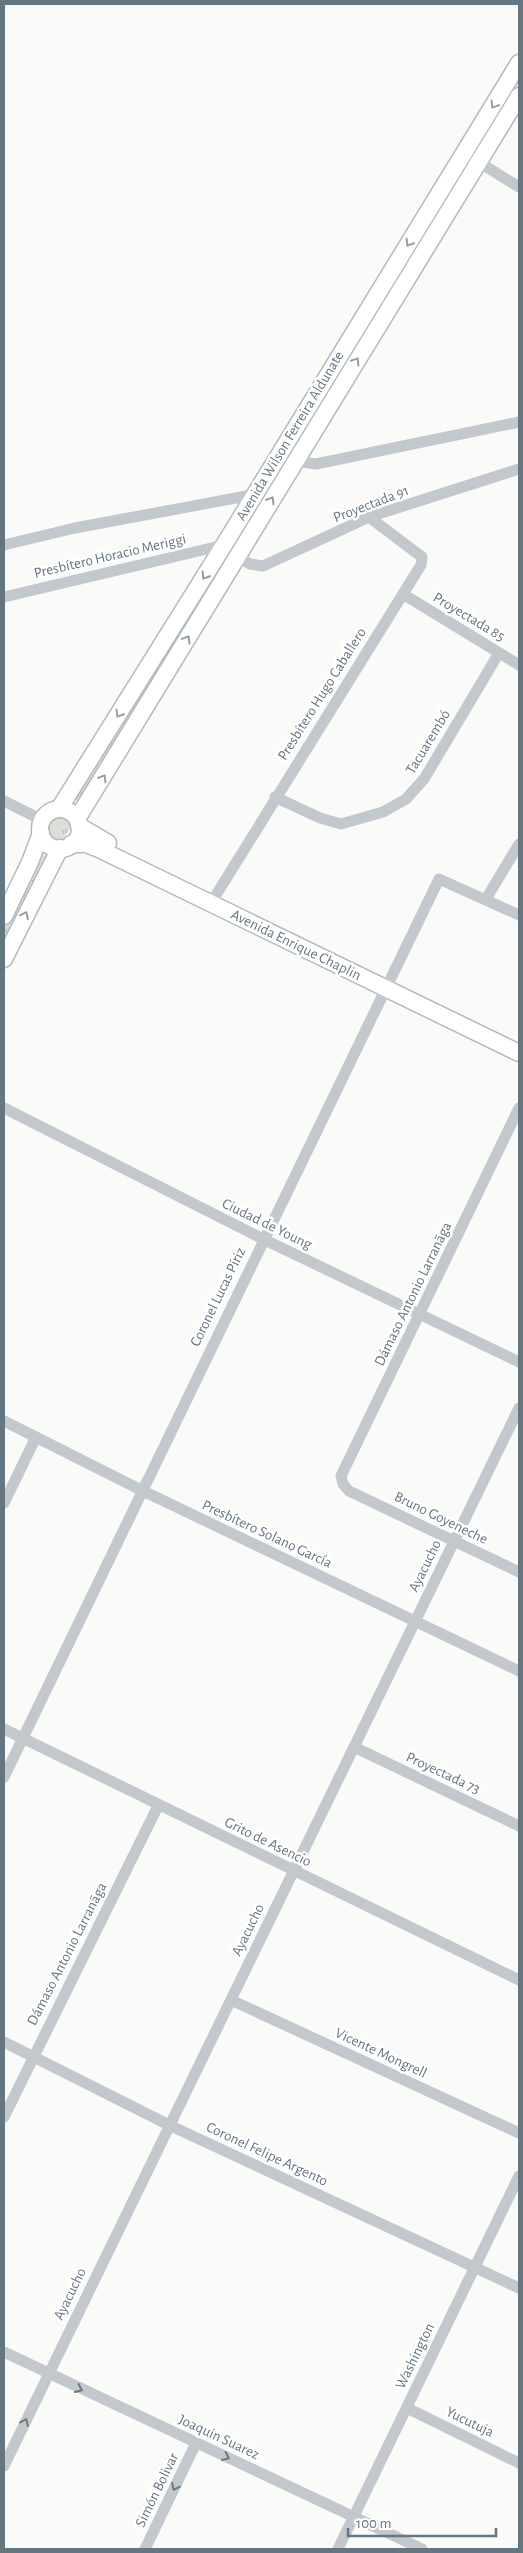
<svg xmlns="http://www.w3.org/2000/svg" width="523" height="2553" font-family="'Alegreya Sans',sans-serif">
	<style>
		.grass { fill: url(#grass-tufts) }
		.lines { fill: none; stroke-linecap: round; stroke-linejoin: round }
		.secondary-casing { stroke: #b3babf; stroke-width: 19 }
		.street { stroke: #c3c8cc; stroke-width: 11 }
		.secondary { stroke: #fff; stroke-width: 16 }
		.oneway { stroke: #939fa8 }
		.oneway2 { stroke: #6a7a87 }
		.labels { text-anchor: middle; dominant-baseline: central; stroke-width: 5; stroke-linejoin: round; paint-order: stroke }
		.street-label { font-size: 15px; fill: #657683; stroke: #fff }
	</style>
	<defs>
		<pattern id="grass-tufts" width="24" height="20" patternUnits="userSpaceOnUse" patternTransform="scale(1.25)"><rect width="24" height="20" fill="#dadfd7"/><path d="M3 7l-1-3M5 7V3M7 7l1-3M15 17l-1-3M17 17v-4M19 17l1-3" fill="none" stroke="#b4b9b4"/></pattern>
	</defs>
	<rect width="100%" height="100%" fill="#fafaf8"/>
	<g class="grass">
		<path d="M463 162 469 166 79 802 73 798Z"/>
		<path d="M62 813 68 816 71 827 63 839 51 842 47 839C46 826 48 816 62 813Z"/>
		<path d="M41 853 47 857 4 945V929Z"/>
	</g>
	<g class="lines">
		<g class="secondary-casing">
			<g id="secondary">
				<path d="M59 809 224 545 519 63"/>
				<circle cx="60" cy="829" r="20"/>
				<path d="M77 819 519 96"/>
				<path d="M79 826 108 843"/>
				<path d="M71 844H86L99 849 519 1053"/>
				<path d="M4 916 30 862 41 833"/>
				<path d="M4 959 60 848"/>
			</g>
		</g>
		<g class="street">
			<path d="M474 159 519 187"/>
			<path d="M295 461 316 464 519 422"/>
			<path d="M4 545 75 528 252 495"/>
			<path d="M237 556 250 564 263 566 369 517 519 469"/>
			<path d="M403 594 519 665"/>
			<path d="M4 597 224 545"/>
			<path d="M275 797 320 818 341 824 383 812 406 799 424 779 499 653"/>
			<path d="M4 801 42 820"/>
			<path d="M486 899 519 844"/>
			<path d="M211 903 421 565 422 557 369 517"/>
			<path d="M4 1108 263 1239 519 1362"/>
			<path d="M519 1108 341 1476 343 1484 349 1491 519 1572"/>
			<path d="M4 1421 141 1490 519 1671"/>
			<path d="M4 1503 36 1437"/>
			<path d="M4 1729 519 1980"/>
			<path d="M354 1747 519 1826"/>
			<path d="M4 1777 439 879 519 915"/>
			<path d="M231 2000 519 2133"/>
			<path d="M4 2042 169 2125 519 2288"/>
			<path d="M4 2117 158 1806"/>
			<path d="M4 2352 422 2549"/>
			<path d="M407 2408 519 2463"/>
			<path d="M4 2466 519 1408"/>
			<path d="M145 2549 196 2443"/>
			<path d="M338 2549 519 2176"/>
		</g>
		<use href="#secondary" class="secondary"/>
	</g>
	<defs><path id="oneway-chevron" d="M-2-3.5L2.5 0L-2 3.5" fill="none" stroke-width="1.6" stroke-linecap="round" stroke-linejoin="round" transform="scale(1.25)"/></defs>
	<g class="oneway">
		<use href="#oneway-chevron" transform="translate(494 105) rotate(121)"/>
		<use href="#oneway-chevron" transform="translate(409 243) rotate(122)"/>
		<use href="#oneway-chevron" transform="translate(356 361) rotate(-58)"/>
		<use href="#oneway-chevron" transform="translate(271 500) rotate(-59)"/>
		<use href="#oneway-chevron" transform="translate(205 576) rotate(122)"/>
		<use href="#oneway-chevron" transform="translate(187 639) rotate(-59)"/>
		<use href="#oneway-chevron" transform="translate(119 714) rotate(122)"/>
		<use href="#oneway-chevron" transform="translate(103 778) rotate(-59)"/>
		<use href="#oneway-chevron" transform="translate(25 915) rotate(-64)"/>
	</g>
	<g class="oneway2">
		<use href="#oneway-chevron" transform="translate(79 2389) rotate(25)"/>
		<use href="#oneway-chevron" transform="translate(25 2422) rotate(-65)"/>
		<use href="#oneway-chevron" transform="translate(226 2457) rotate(25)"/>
		<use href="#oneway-chevron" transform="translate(175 2487) rotate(116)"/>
	</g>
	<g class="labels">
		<g class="street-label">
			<text transform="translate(290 436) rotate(-59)">Avenida Wilson Ferreira Aldunate</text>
			<text transform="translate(371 504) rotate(-21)">Proyectada 91</text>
			<text transform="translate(110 556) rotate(-13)">Presbítero Horacio Meriggi</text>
			<text transform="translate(469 617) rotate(31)">Proyectada 85</text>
			<text transform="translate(322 694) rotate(-58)">Presbítero Hugo Caballero</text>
			<text transform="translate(428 742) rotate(-59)">Tacuarembó</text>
			<text transform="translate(296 945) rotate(26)">Avenida Enrique Chaplin</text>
			<text transform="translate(267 1224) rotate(26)">Ciudad de Young</text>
			<text transform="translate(413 1294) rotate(-64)">Dámaso Antonio Larranãga</text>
			<text transform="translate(218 1297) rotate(-64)">Coronel Lucas Píriz</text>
			<text transform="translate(441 1518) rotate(26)">Bruno Goyeneche</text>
			<text transform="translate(267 1534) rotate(25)">Presbítero Solano García</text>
			<text transform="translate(425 1566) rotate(-64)">Ayacucho</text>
			<text transform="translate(443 1773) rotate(25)">Proyectada 73</text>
			<text transform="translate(268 1842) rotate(26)">Grito de Asencio</text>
			<text transform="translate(248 1930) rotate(-64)">Ayacucho</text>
			<text transform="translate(67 1954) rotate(-63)">Dámaso Antonio Larranãga</text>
			<text transform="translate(381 2053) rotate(25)">Vicente Mongrell</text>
			<text transform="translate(267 2154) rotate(25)">Coronel Felipe Argento</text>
			<text transform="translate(70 2294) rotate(-64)">Ayacucho</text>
			<text transform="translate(415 2356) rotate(-64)">Washington</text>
			<text transform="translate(470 2422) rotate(26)">Yucutuja</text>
			<text transform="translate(219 2437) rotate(25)">Joaquin Suarez</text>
			<text transform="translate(157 2490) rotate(-64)">Simón Bolivar</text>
		</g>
	</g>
	<rect width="523" height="2553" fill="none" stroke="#657683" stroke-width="10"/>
	<path d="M348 2528v8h148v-8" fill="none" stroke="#657683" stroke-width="2.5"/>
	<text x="356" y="2528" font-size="15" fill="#657683" stroke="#ffffff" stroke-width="4" paint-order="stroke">100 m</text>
</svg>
